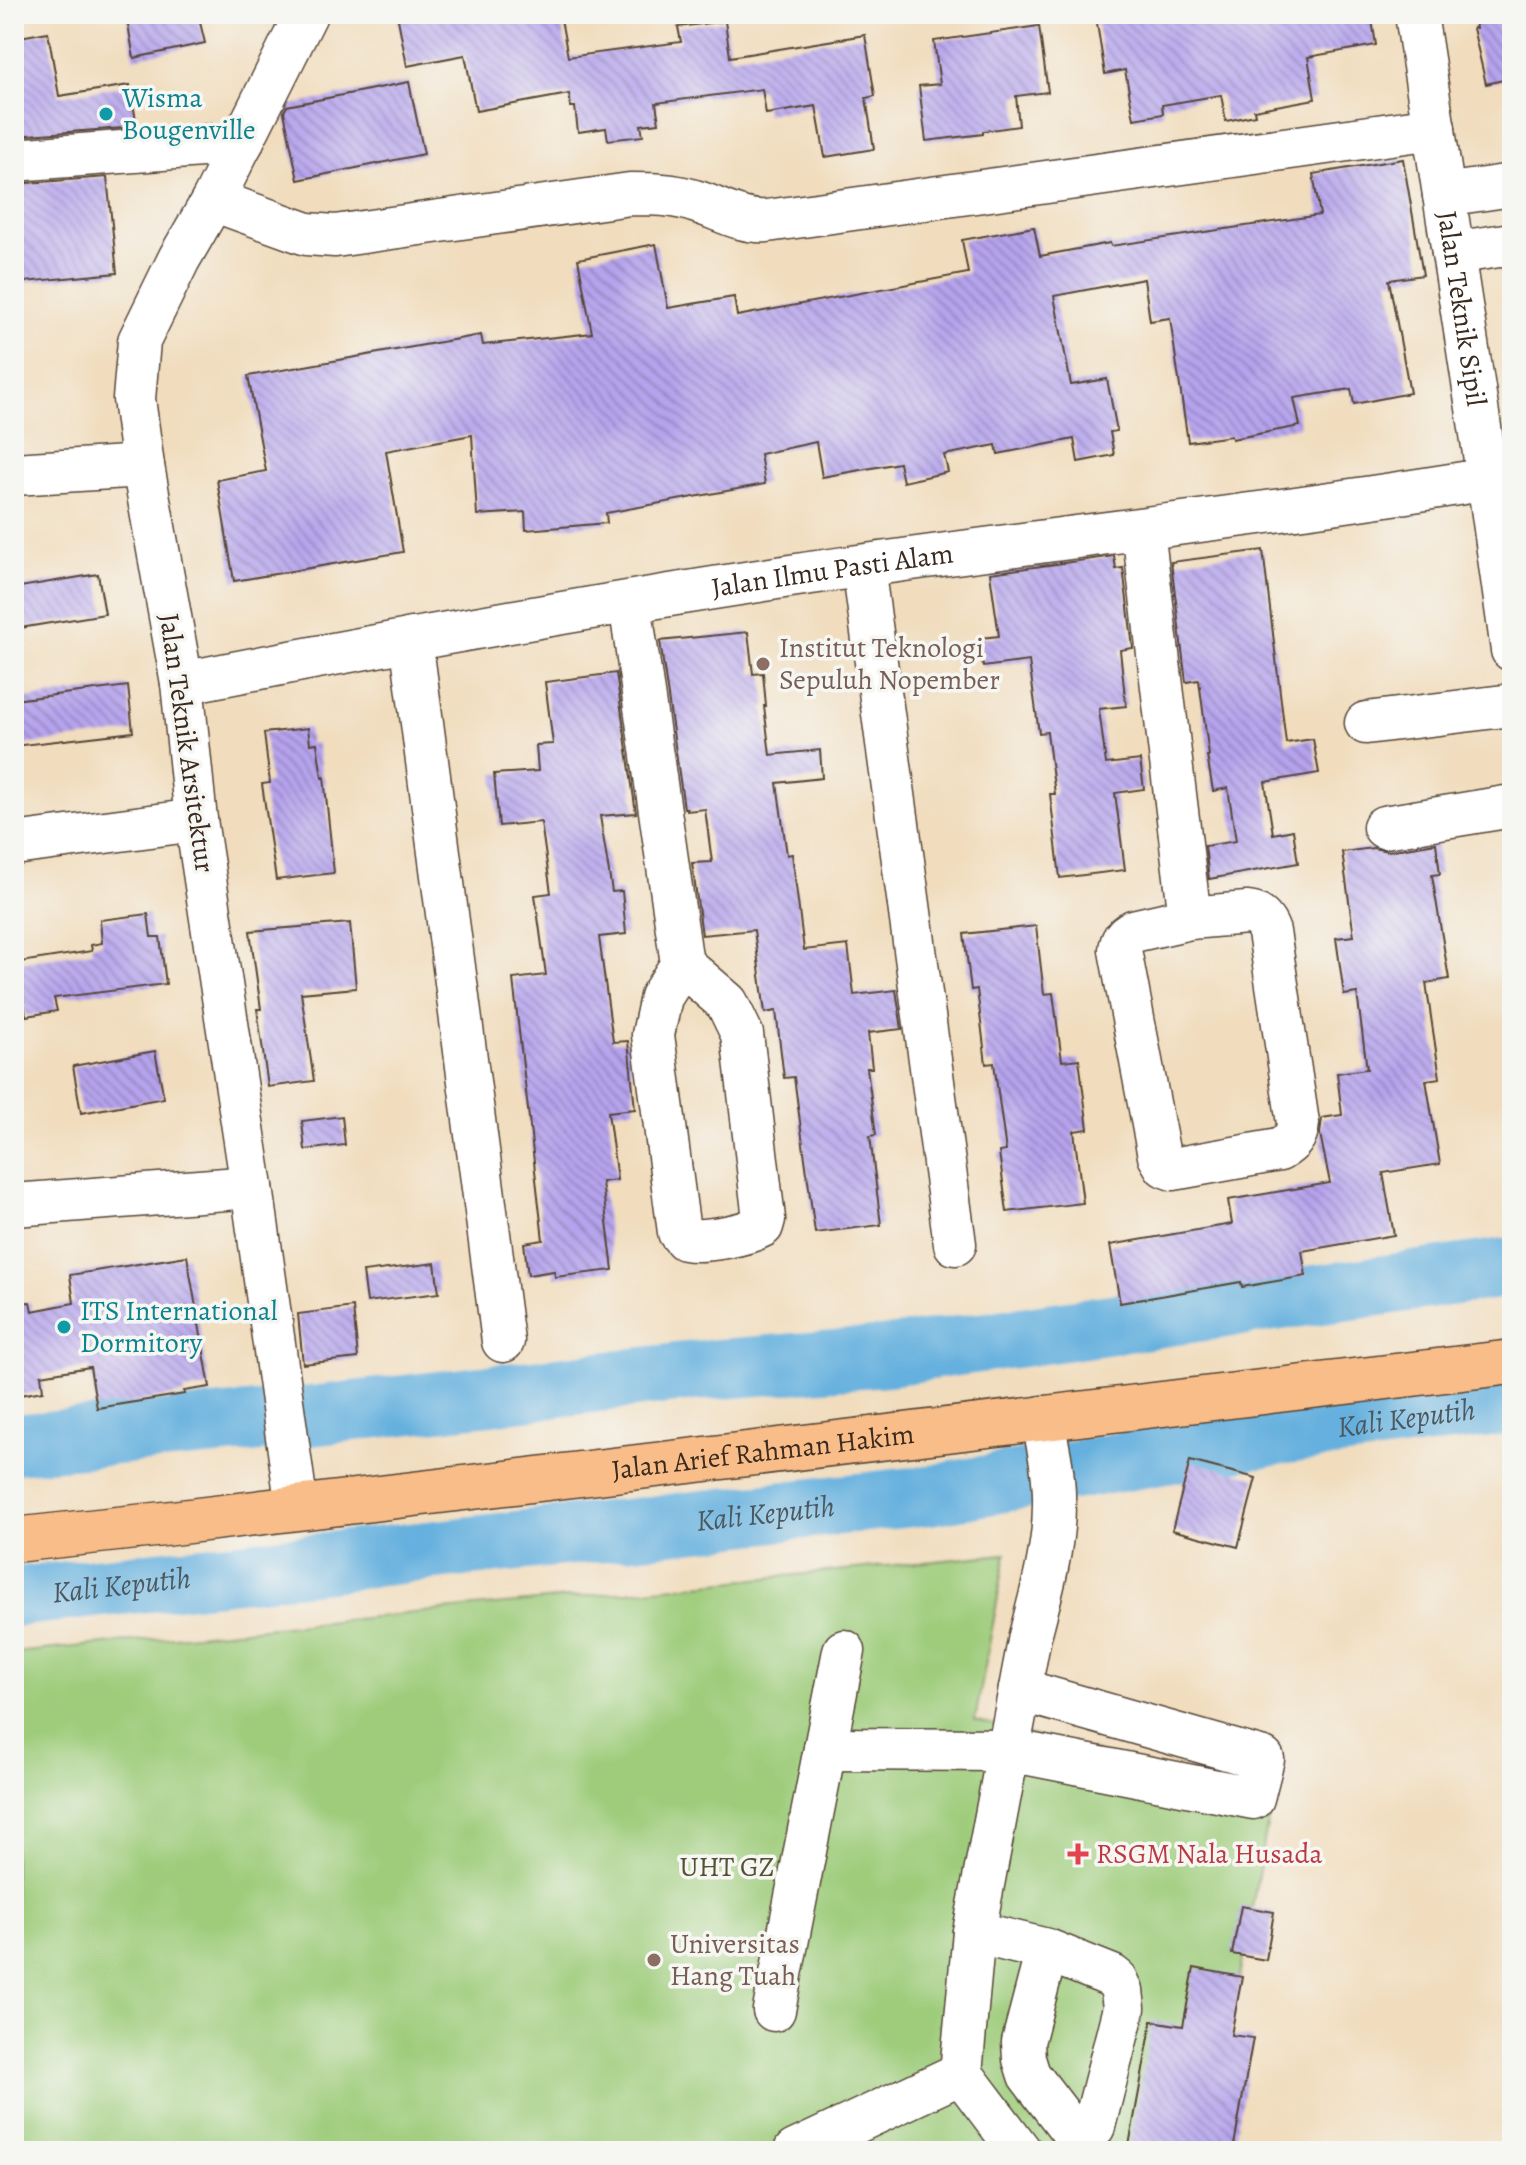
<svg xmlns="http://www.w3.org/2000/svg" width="1526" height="2165" font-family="Alegreya,serif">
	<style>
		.park { fill: #9ecc7a; stroke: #6c7b4c; stroke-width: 2 }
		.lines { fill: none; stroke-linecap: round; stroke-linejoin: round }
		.river { stroke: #65b0de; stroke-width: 60 }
		.building { fill: url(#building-back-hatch) }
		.minor-casing { stroke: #564536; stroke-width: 45 }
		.major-casing { stroke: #564536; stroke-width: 47 }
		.minor { stroke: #fff; stroke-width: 42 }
		.major { stroke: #f8bd89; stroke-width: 44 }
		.culture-dot { fill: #0f9aa8; stroke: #f6f6f2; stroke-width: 3 }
		.education-dot { fill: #8d6e63; stroke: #f6f6f2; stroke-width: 3 }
		.health-dot { fill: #e0444e; stroke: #f6f6f2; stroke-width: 3 }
		.labels { text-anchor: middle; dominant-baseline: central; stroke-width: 7; stroke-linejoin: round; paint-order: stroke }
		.culture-label { font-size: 28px; fill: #0d838f; stroke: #f6f6f2; text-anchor: start }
		.street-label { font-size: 28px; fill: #3b2a1e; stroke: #f6f6f2 }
		.education-label { font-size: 28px; fill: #785e54; stroke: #f6f6f2; text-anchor: start }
		.health-label { font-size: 28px; fill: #be3a42; stroke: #f6f6f2; text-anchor: start }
		.park-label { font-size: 28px; fill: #545235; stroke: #f6f6f2 }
		.water-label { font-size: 30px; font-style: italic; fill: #4a5961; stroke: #f6f6f2 }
	</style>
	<defs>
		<pattern id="building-back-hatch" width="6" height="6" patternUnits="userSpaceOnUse" patternTransform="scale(2)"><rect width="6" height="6" fill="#b5a3ed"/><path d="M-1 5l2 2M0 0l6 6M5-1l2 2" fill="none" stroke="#9485bf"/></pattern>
	</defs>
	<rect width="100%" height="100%" fill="#f6f6f2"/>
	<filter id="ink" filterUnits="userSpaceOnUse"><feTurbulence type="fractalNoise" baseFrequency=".0125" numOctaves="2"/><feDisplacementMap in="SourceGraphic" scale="16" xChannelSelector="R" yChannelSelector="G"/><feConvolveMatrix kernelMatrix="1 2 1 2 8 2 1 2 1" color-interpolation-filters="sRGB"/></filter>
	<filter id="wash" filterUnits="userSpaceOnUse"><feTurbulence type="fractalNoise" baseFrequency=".006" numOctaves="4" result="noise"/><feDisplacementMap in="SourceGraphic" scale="32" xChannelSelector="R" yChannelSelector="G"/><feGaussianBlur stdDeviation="1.8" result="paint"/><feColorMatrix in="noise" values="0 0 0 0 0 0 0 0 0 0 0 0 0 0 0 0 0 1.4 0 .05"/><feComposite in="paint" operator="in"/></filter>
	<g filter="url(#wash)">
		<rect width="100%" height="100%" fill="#f1ddbe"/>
		<path class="park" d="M1006 1554 975 1720 1272 1799 1207 2151H14V1653Z"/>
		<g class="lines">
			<g class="river">
				<path d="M14 1444 260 1422 694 1371 888 1356 1512 1267"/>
				<path id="s1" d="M14 1597 930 1495 1264 1437 1512 1404"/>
			</g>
		</g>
		<g id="blocks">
			<g class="building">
				<path d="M126 14H198L205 43 134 58Z"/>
				<path d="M397 14H560L568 57 681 42 678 27 725 21 730 57 865 35 875 96 866 98 874 149 825 157 816 106 766 114 762 89 656 103 659 123 641 125 643 136 608 140 606 128 578 132 575 107H571L569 94 476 111 465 55 407 66Z"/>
				<path d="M1113 14H1371L1376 45 1308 57 1315 99 1254 110 1255 115 1226 121 1221 95 1162 105 1163 114 1134 119 1125 70 1105 74 1096 17Z"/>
				<path d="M1474 14H1512V78L1486 84 1473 28H1476Z"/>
				<path d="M1039 26 1048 92 1016 96 1019 126 983 131V134L926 141 919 86 940 84 934 41Z"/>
				<path d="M48 32 59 96 130 85 137 127 14 136V38Z"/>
				<path d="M409 82 424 154 298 180 284 112 287 106Z"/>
				<path d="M1403 159 1423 275 1389 280 1410 393 1354 404 1351 389 1294 398 1300 426 1232 439 1231 436 1188 442 1170 318 1150 321 1144 279 1054 296 1071 385 1107 379 1117 431 1110 432 1114 455 1078 462 1074 439 998 454 996 445 944 455 948 472 903 482 899 463 822 477 816 442 760 454 765 484 606 513 607 523 526 530 525 512 477 515 472 435 386 451 403 552 234 581 217 480 266 471 248 376 481 335 483 345 592 333 578 259 656 244 668 308 734 297 737 316 968 273 962 240 1034 227 1040 256 1110 243 1111 246 1320 215 1313 174Z"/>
				<path d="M107 177 117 273 14 283V184Z"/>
				<path d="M1263 550 1286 743 1313 739 1319 773 1265 782 1273 834 1293 830 1298 863 1209 879 1205 846 1236 841 1228 788 1213 791 1207 756H1209L1199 680 1186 682 1171 562Z"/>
				<path d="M1114 556 1116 569 1123 568 1133 648 1120 650 1126 706 1099 709 1106 764 1140 760 1144 789 1115 793 1125 870 1060 878 1050 794H1055L1047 732 1039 733 1029 661 983 667 980 638 999 636 990 573Z"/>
				<path d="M98 574 105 614 14 629V588Z"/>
				<path d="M748 632 753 674 763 673 766 706H764L770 755 820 750 822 778 777 783 787 855 792 854 804 950 848 945 854 995 896 990 902 1029 868 1033 872 1068H867L876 1135 870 1136 881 1225 815 1233 794 1077 784 1078 776 1011 765 1013 754 930 702 935 692 863 712 862 705 809 687 811V808H684L660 641Z"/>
				<path d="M616 673 636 813 600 816 612 892 622 891 626 934 599 937 613 1042 628 1041 635 1109 608 1112 617 1180 602 1182 613 1270 555 1277 554 1271 528 1275 524 1243 543 1240 513 979 546 975 535 895 551 893 541 822 499 826 494 774 538 771 536 745 553 744 545 682Z"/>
				<path d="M128 686 133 732 14 746V700Z"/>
				<path d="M308 728 310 744 317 743 322 778 324 777 334 873 276 880 262 784 270 783 264 733Z"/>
				<path d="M1436 843 1440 874 1432 875 1449 979 1426 983 1440 1078 1426 1080 1440 1164 1383 1173 1394 1235 1302 1251 1306 1276 1242 1287 1241 1282 1120 1303 1110 1245 1232 1224 1228 1200 1330 1183 1320 1134 1322 1118 1342 1115 1337 1073 1367 1069 1357 993 1344 995 1336 938 1354 936 1342 852 1373 848 1388 851Z"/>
				<path d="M148 914 151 937H160L166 984 54 998 57 1011 26 1016 22 992 14 993V963L92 951 91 945 102 943 100 920Z"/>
				<path d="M350 923 356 988 301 993 314 1081 268 1087 257 1009H261L250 931Z"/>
				<path d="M1036 926 1044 994 1053 993 1062 1061 1079 1059 1088 1129 1074 1131 1083 1203 1007 1212 999 1152 1006 1151 994 1063 986 1064 977 989 971 990 964 934Z"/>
				<path d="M155 1051 164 1098 81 1113 73 1066Z"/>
				<path d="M342 1116 345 1145 305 1150 302 1121Z"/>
				<path d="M187 1256 210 1387 184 1391 185 1394 97 1408 90 1367 41 1375 43 1391 14 1396V1303L30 1302 32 1311 74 1303 70 1275Z"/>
				<path d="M435 1263 439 1293 367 1302 363 1272Z"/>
				<path d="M353 1307 358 1358 303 1364 298 1314Z"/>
				<path d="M1190 1461 1256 1478 1238 1547 1172 1530Z"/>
				<path d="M1241 1906 1274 1912 1266 1960 1232 1954Z"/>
				<path d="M1194 1968 1242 1977 1231 2035 1253 2038 1233 2151H1128L1152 2021 1183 2026Z"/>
			</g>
		</g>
	</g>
	<g filter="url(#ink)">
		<use href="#blocks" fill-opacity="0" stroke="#564536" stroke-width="2"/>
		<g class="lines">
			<g class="minor-casing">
				<g id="minor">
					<path id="s2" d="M1416 14 1488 479 1512 650"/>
					<path d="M14 160 242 143"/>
					<path d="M1444 195 1512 185"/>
					<path d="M213 200 307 234 335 236 630 194C652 194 673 194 694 201 719 208 740 223 767 221L1434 128"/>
					<path d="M1453 253 1505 245 1512 249"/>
					<path d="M14 474 143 466"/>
					<path d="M1143 530 1190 918"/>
					<path d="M863 566 955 1244"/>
					<path d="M630 603 682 964 661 997 653 1035 679 1232 685 1239C704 1243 745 1235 762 1226L764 1219 742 1034 727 1003 682 964"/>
					<path d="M411 639 503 1341"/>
					<path id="s3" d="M182 683C386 643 591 606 797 575 1027 541 1258 517 1488 479"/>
					<path d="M1366 723 1512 705"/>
					<path d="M1384 827 1512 806"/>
					<path d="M14 844 196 820"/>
					<path d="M1247 913C1259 914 1265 921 1269 932L1298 1123C1297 1137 1291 1143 1279 1150L1173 1169 1165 1166 1159 1156 1120 950C1121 941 1125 935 1133 931L1190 918Z"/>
					<path d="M14 1205 252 1187"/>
					<path d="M297 1508 252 1187 196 820 182 683 143 466 134 399 139 341 179 259 213 200 306 14"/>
					<path d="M825 1749 1009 1750 1253 1798 1263 1759 1020 1690"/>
					<path d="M974 1932 1047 1950 1112 1976 1117 1980 1122 1991 1124 2008 1094 2126 1089 2134 1083 2136 1072 2131 1029 2075 1024 2059 1023 2042 1047 1950"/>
					<path d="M774 2010 844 1651"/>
					<path d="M795 2151 961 2073"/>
					<path d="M1020 2151 961 2073 974 1932 1030 1636C1041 1594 1054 1549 1054 1505 1055 1476 1048 1446 1042 1417"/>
				</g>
			</g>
			<g class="major-casing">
				<g id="major">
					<path id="s4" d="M14 1540 164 1524 1512 1362"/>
				</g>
			</g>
			<use href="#minor" class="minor"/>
			<use href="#major" class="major"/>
		</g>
	</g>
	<g class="culture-dot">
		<circle cx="106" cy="114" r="8"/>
		<circle cx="64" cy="1327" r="8"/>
	</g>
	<g class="education-dot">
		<circle cx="763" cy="664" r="8"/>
		<circle cx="654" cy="1960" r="8"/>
	</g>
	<path class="health-dot" d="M1074 1842h8v8h8v8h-8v8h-8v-8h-8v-8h8z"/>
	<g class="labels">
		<g class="culture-label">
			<text x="122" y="98">Wisma<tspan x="122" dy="32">Bougenville</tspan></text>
			<text x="80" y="1311">ITS International<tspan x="80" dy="32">Dormitory</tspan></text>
		</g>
		<g class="street-label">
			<text stroke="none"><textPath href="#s2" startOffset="298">Jalan Teknik Sipil</textPath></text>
			<text stroke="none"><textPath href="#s3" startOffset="660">Jalan Ilmu Pasti Alam</textPath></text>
			<text transform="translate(187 743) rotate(82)">Jalan Teknik Arsitektur</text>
			<text stroke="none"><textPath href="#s4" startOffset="754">Jalan Arief Rahman Hakim</textPath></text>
		</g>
		<g class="education-label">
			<text x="779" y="648">Institut Teknologi<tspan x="779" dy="32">Sepuluh Nopember</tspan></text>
			<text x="670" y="1944">Universitas<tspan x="670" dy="32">Hang Tuah</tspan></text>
		</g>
		<g class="health-label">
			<text x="1096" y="1854">RSGM Nala Husada</text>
		</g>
		<g class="park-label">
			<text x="727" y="1867">UHT GZ</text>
		</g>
		<g class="water-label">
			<text stroke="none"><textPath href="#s1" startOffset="1404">Kali Keputih</textPath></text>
			<text stroke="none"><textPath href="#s1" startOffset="756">Kali Keputih</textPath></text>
			<text stroke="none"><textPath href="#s1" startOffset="108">Kali Keputih</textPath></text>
		</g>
	</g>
	<rect width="1526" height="2165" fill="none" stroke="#f6f6f2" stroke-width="48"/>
</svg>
